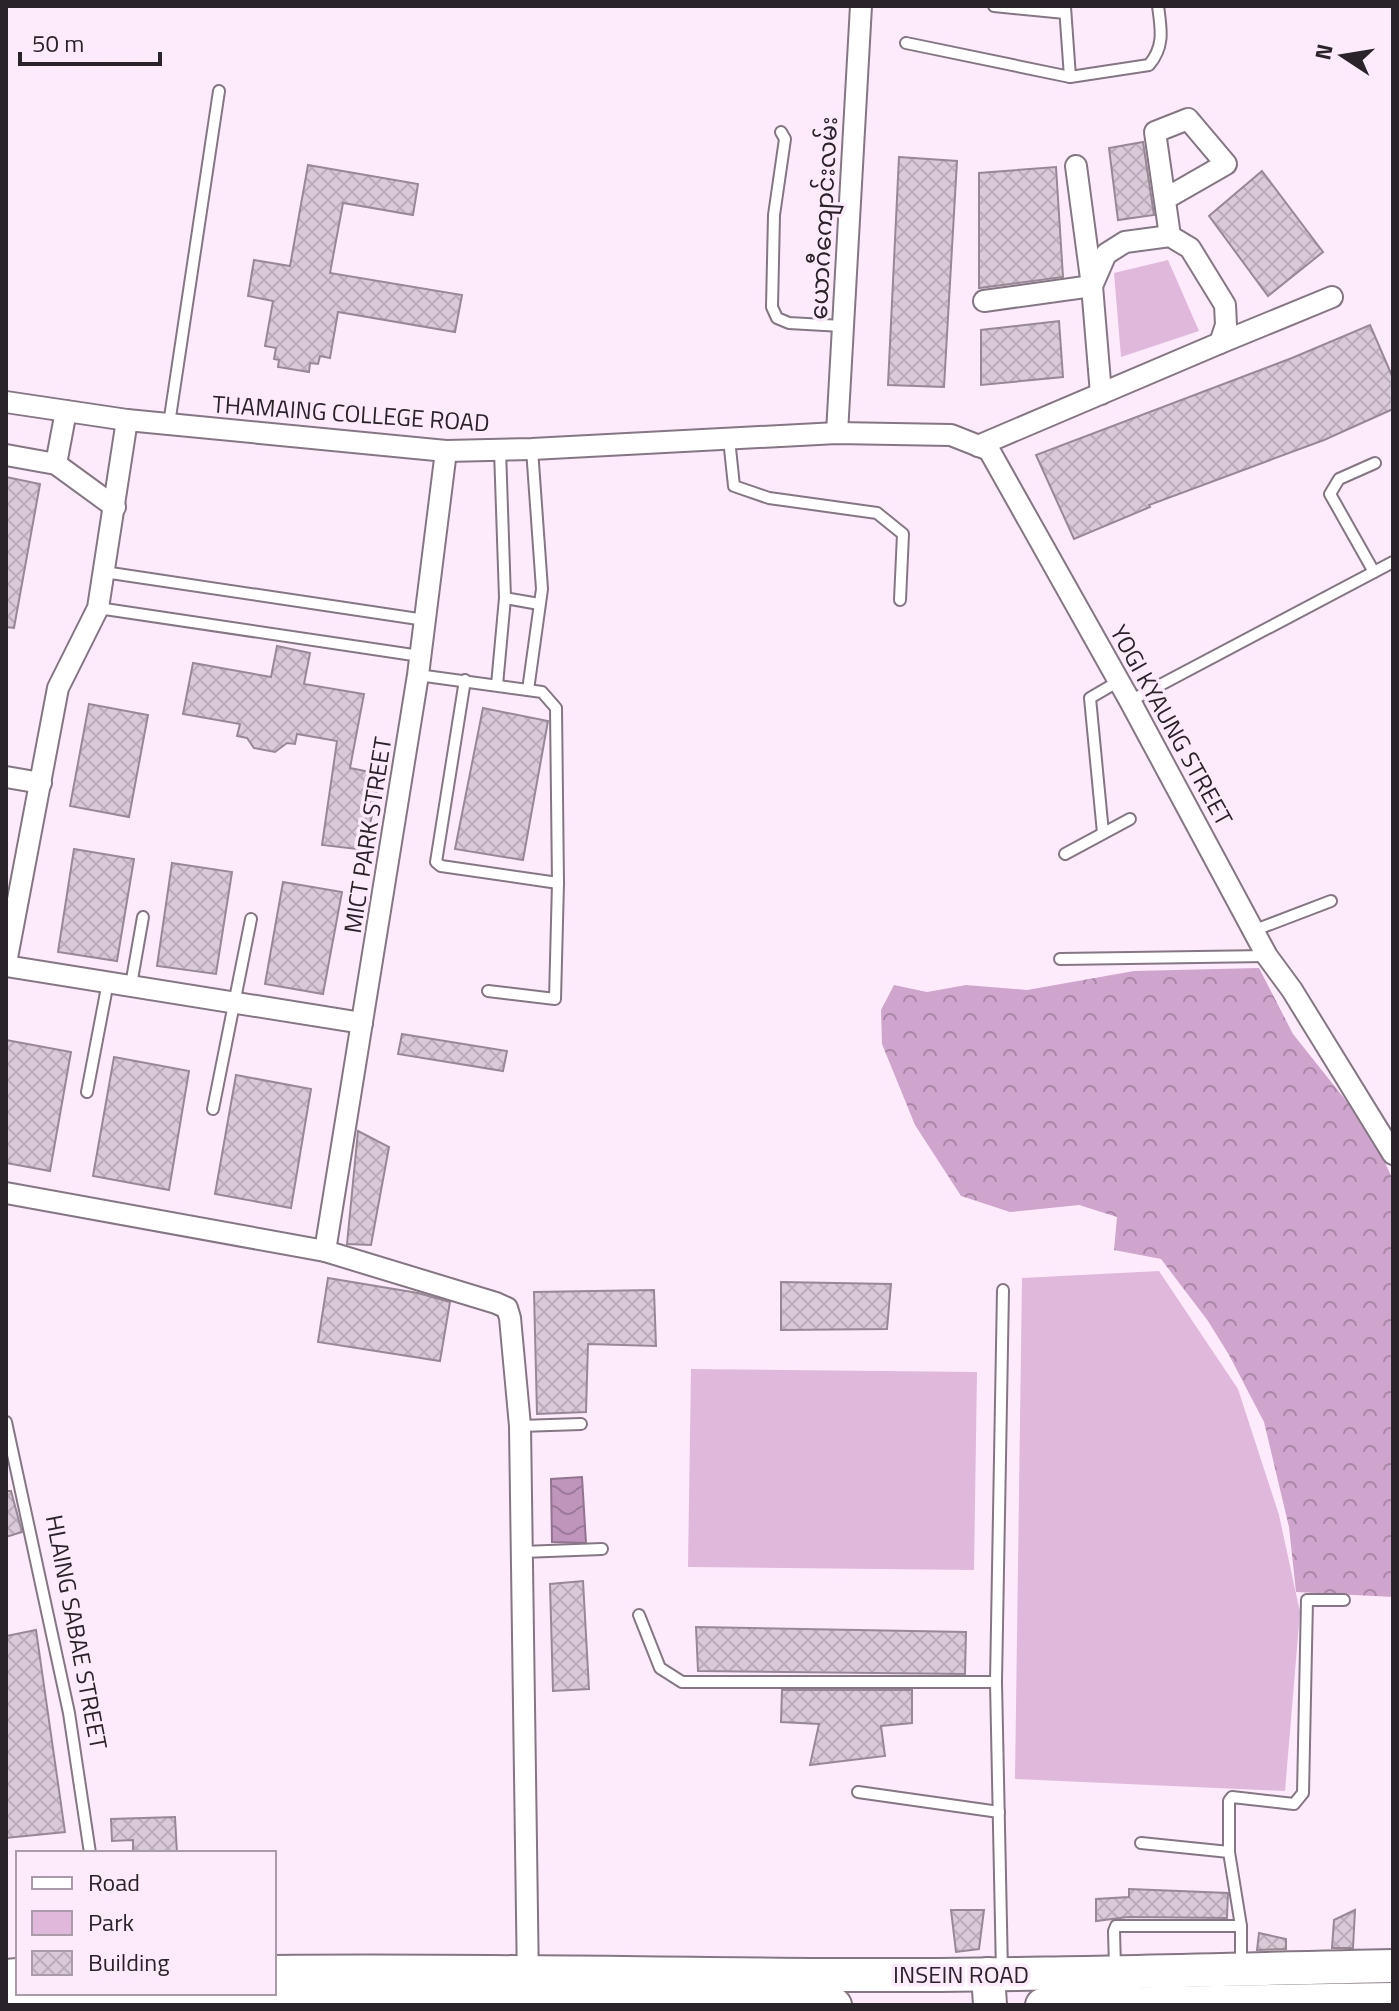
<svg xmlns="http://www.w3.org/2000/svg" width="1399" height="2011" font-family="'Titillium Web','Noto Sans Myanmar',sans-serif">
	<style>
		.forest { fill: url(#forest-crowns) }
		.green { fill: #e0b8dc }
		.water { fill: url(#water-waves); stroke: #927390; stroke-width: 2 }
		.building { fill: url(#building-cross-hatch); stroke: #988896; stroke-width: 2 }
		.lines { fill: none; stroke-linecap: round; stroke-linejoin: round }
		.lane-casing { stroke: #857683; stroke-width: 14 }
		.street-casing { stroke: #857683; stroke-width: 24 }
		.primary-casing { stroke: #857683; stroke-width: 36 }
		.lane { stroke: #fff; stroke-width: 10 }
		.street { stroke: #fff; stroke-width: 20 }
		.primary { stroke: #fff; stroke-width: 32 }
		.labels { text-anchor: middle; dominant-baseline: central; stroke-width: 7; stroke-linejoin: round; paint-order: stroke }
		.street-label { font-size: 24px; fill: #2a2329; stroke: #fdebfb }
	</style>
	<defs>
		<pattern id="forest-crowns" width="20" height="18" patternUnits="userSpaceOnUse" patternTransform="scale(2)"><rect width="20" height="18" fill="#d0a5cd"/><path d="M2 6a3 3 0 1 1 6 0M12 15a3 3 0 1 1 6 0" fill="none" stroke="#a986a6"/></pattern>
		<pattern id="water-waves" width="16" height="10" patternUnits="userSpaceOnUse" patternTransform="scale(2)"><rect width="16" height="10" fill="#bf95bc"/><path d="M0 5q4-4 8 0t8 0" fill="none" stroke="#9b7999"/></pattern>
		<pattern id="building-cross-hatch" width="8" height="8" patternUnits="userSpaceOnUse" patternTransform="scale(2)"><rect width="8" height="8" fill="#dac9d8"/><path d="M0 0l8 8M0 8l8-8" fill="none" stroke="#bbacb9"/></pattern>
	</defs>
	<rect width="100%" height="100%" fill="#fdebfb"/>
	<path class="forest" d="M1259 968 1293 1034 1371 1132 1393 1180V1597L1296 1592 1289 1527 1264 1422 1229 1355 1208 1321 1161 1259 1114 1250 1117 1217 1079 1205 1010 1212 961 1196 915 1125 882 1044 881 1010 894 985 927 992 966 985 1027 990 1134 971Z"/>
	<g class="green">
		<path d="M1168 260 1199 331 1121 357 1114 273Z"/>
		<path d="M1159 1271 1238 1389 1279 1515 1300 1612 1285 1791 1015 1779 1022 1278Z"/>
		<path d="M691 1369 977 1372 974 1570 688 1567Z"/>
	</g>
	<path class="water" d="M582 1477 586 1543 552 1542 551 1479Z"/>
	<g class="building">
		<path d="M1143 142 1154 215 1118 220 1109 148Z"/>
		<path d="M899 157 957 161 944 387 888 385Z"/>
		<path d="M308 165 418 184 413 215 343 203 330 273 462 295 455 332 338 312 330 358 320 356 318 364 310 363 309 372 278 367 279 360 274 359 276 348 265 346 273 301 248 296 254 260 290 266Z"/>
		<path d="M1056 167 1063 277 979 288V173Z"/>
		<path d="M1262 171 1323 252 1268 296 1209 216Z"/>
		<path d="M1059 321 1063 377 981 385V330Z"/>
		<path d="M1370 325 1393 378V409L1324 440 1149 505 1150 507 1074 539 1036 455 1292 358Z"/>
		<path d="M6 477 40 484 14 628 6 627Z"/>
		<path d="M277 646 310 653 304 684 364 694 350 768 380 774 365 850 322 845 337 741 297 734 295 744 287 743 275 752 254 748 247 738 237 736 240 724 183 714 193 663 271 677Z"/>
		<path d="M89 704 148 715 129 817 70 806Z"/>
		<path d="M483 708 548 721 523 860 455 849Z"/>
		<path d="M74 849 134 859 117 961 58 952Z"/>
		<path d="M172 863 232 872 216 974 157 966Z"/>
		<path d="M283 882 342 892 323 994 265 984Z"/>
		<path d="M402 1034 507 1051 503 1071 398 1054Z"/>
		<path d="M6 1040 71 1052 50 1171 6 1163Z"/>
		<path d="M114 1057 189 1071 169 1190 93 1176Z"/>
		<path d="M236 1075 311 1089 291 1208 215 1194Z"/>
		<path d="M358 1131 389 1147 371 1245 347 1244Z"/>
		<path d="M328 1278 418 1293 450 1302 440 1361 318 1342Z"/>
		<path d="M781 1282 891 1284 887 1329 781 1330Z"/>
		<path d="M654 1290 656 1346 588 1344 586 1412 537 1414 534 1292Z"/>
		<path d="M6 1491H11L22 1532 6 1537Z"/>
		<path d="M583 1581 589 1689 553 1691 550 1584Z"/>
		<path d="M696 1627 966 1632 965 1674 698 1671Z"/>
		<path d="M36 1630 65 1832 6 1838V1636Z"/>
		<path d="M782 1690H912V1723L881 1726 885 1756 810 1765 819 1724 781 1722Z"/>
		<path d="M175 1817 177 1853H133V1840L112 1841 111 1819Z"/>
		<path d="M1129 1889 1228 1893 1227 1918 1128 1917 1096 1921V1899L1129 1897Z"/>
		<path d="M951 1910H984L979 1949 956 1952Z"/>
		<path d="M1355 1910 1353 1948H1332L1334 1920Z"/>
		<path d="M1259 1933 1286 1939V1949L1257 1950Z"/>
	</g>
	<g class="lines">
		<g class="lane-casing">
			<g id="lane">
				<path d="M994 6 1065 13"/>
				<path d="M1065 7 1070 77"/>
				<path d="M906 43 1070 77 1149 65C1165 46 1161 29 1158 6"/>
				<path d="M781 132 785 139 774 215 772 307 777 318 789 323 842 326"/>
				<path d="M169 424 219 91"/>
				<path d="M729 439 734 486 769 498 877 513 903 534 900 600"/>
				<path d="M104 572 425 620"/>
				<path d="M1374 572 1330 494 1339 479 1375 463"/>
				<path d="M505 598 539 604"/>
				<path d="M98 608 420 656"/>
				<path d="M418 675 542 692 556 708 558 883 555 999 488 991"/>
				<path d="M465 680 436 862 441 866 558 883"/>
				<path d="M497 685 505 598 500 450"/>
				<path d="M528 690 542 589 532 449"/>
				<path d="M1130 701 1393 562"/>
				<path d="M1103 833 1090 698 1119 681"/>
				<path d="M1065 854 1130 819"/>
				<path d="M1255 930 1331 901"/>
				<path d="M1060 959 1267 956"/>
				<path d="M131 985 143 917"/>
				<path d="M87 1092 108 982"/>
				<path d="M213 1109 251 919"/>
				<path d="M6 1422 69 1713 90 1853"/>
				<path d="M520 1426 581 1424"/>
				<path d="M522 1552 602 1549"/>
				<path d="M639 1615 660 1668 682 1682H996"/>
				<path d="M858 1792 999 1812"/>
				<path d="M1141 1843 1229 1852 1241 1926V1964"/>
				<path d="M1229 1852V1801L1232 1797 1294 1804 1303 1793 1307 1600H1344"/>
				<path d="M1115 1967 1114 1931 1116 1926H1241"/>
				<path d="M1002 1972 996 1682 1003 1290"/>
			</g>
		</g>
		<g class="street-casing">
			<g id="street">
				<path d="M1165 199 1226 164 1188 119 1155 132 1170 236"/>
				<path d="M984 301 1092 286 1076 166"/>
				<path d="M1220 343 1332 297"/>
				<path d="M6 402 127 420 446 451 532 449 837 433 951 435 989 450 1130 701 1267 956 1292 990 1393 1154"/>
				<path d="M837 433 861 6"/>
				<path d="M978 446 1220 343 1226 325 1225 305 1190 248 1170 236 1125 242 1106 254 1092 286 1101 394"/>
				<path d="M446 451 418 675 325 1251 496 1303 507 1308 510 1318 520 1426 528 1984"/>
				<path d="M6 455 56 464 115 507"/>
				<path d="M56 464 66 411"/>
				<path d="M6 777 41 783"/>
				<path d="M6 963 58 688 98 608 127 420"/>
				<path d="M6 966 362 1023"/>
				<path d="M6 1193 325 1251"/>
			</g>
		</g>
		<g class="primary-casing">
			<g id="primary">
				<path d="M274 1972C458 1970 641 1974 824 1975 1014 1976 1203 1970 1393 1966"/>
				<path d="M988 1974 990 2005"/>
				<path d="M6 1976 18 1975"/>
				<path d="M17 2005C290 1995 563 1999 835 2005"/>
				<path d="M1042 2005 1393 1999"/>
			</g>
		</g>
		<use href="#lane" class="lane"/>
		<use href="#street" class="street"/>
		<use href="#primary" class="primary"/>
	</g>
	<g class="labels">
		<g class="street-label">
			<text transform="translate(823 218) rotate(-87)">ယောဂီကျောင်းလမ်း</text>
			<text transform="translate(351 413) rotate(4)">THAMAING COLLEGE ROAD</text>
			<text transform="translate(1172 725) rotate(61)">YOGI KYAUNG STREET</text>
			<text transform="translate(367 835) rotate(-81)">MICT PARK STREET</text>
			<text transform="translate(77 1632) rotate(79)">HLAING SABAE STREET</text>
			<text x="961" y="1974">INSEIN ROAD</text>
		</g>
	</g>
	<rect width="1399" height="2011" fill="none" stroke="#2a2329" stroke-width="16"/>
	<rect x="16" y="1851" width="260" height="144" fill="#fdebfb" stroke="#a99ba7" stroke-width="2"/>
	<rect x="32" y="1877" width="40" height="12" fill="#ffffff" stroke="#a99ba7" stroke-width="2"/>
	<text x="88" y="1891" font-size="24" fill="#2a2329">Road</text>
	<rect x="32" y="1911" width="40" height="24" fill="#e0b8dc" stroke="#a99ba7" stroke-width="2"/>
	<text x="88" y="1931" font-size="24" fill="#2a2329">Park</text>
	<rect x="32" y="1951" width="40" height="24" fill="url(#building-cross-hatch)" stroke="#a99ba7" stroke-width="2"/>
	<text x="88" y="1971" font-size="24" fill="#2a2329">Building</text>
	<g transform="translate(1343 56) rotate(282)" stroke="#fdebfb" stroke-width="6" paint-order="stroke">
	<path d="M0-6L14 30L0 20L-14 30Z" fill="#2a2329"/>
	<text y="-12" font-size="22" font-weight="bold" text-anchor="middle" fill="#2a2329">N</text>
	</g>
	<path d="M20 52v12h140v-12" fill="none" stroke="#2a2329" stroke-width="4"/>
	<text x="32" y="52" font-size="24" fill="#2a2329" stroke="#fdebfb" stroke-width="6" paint-order="stroke">50 m</text>
</svg>
